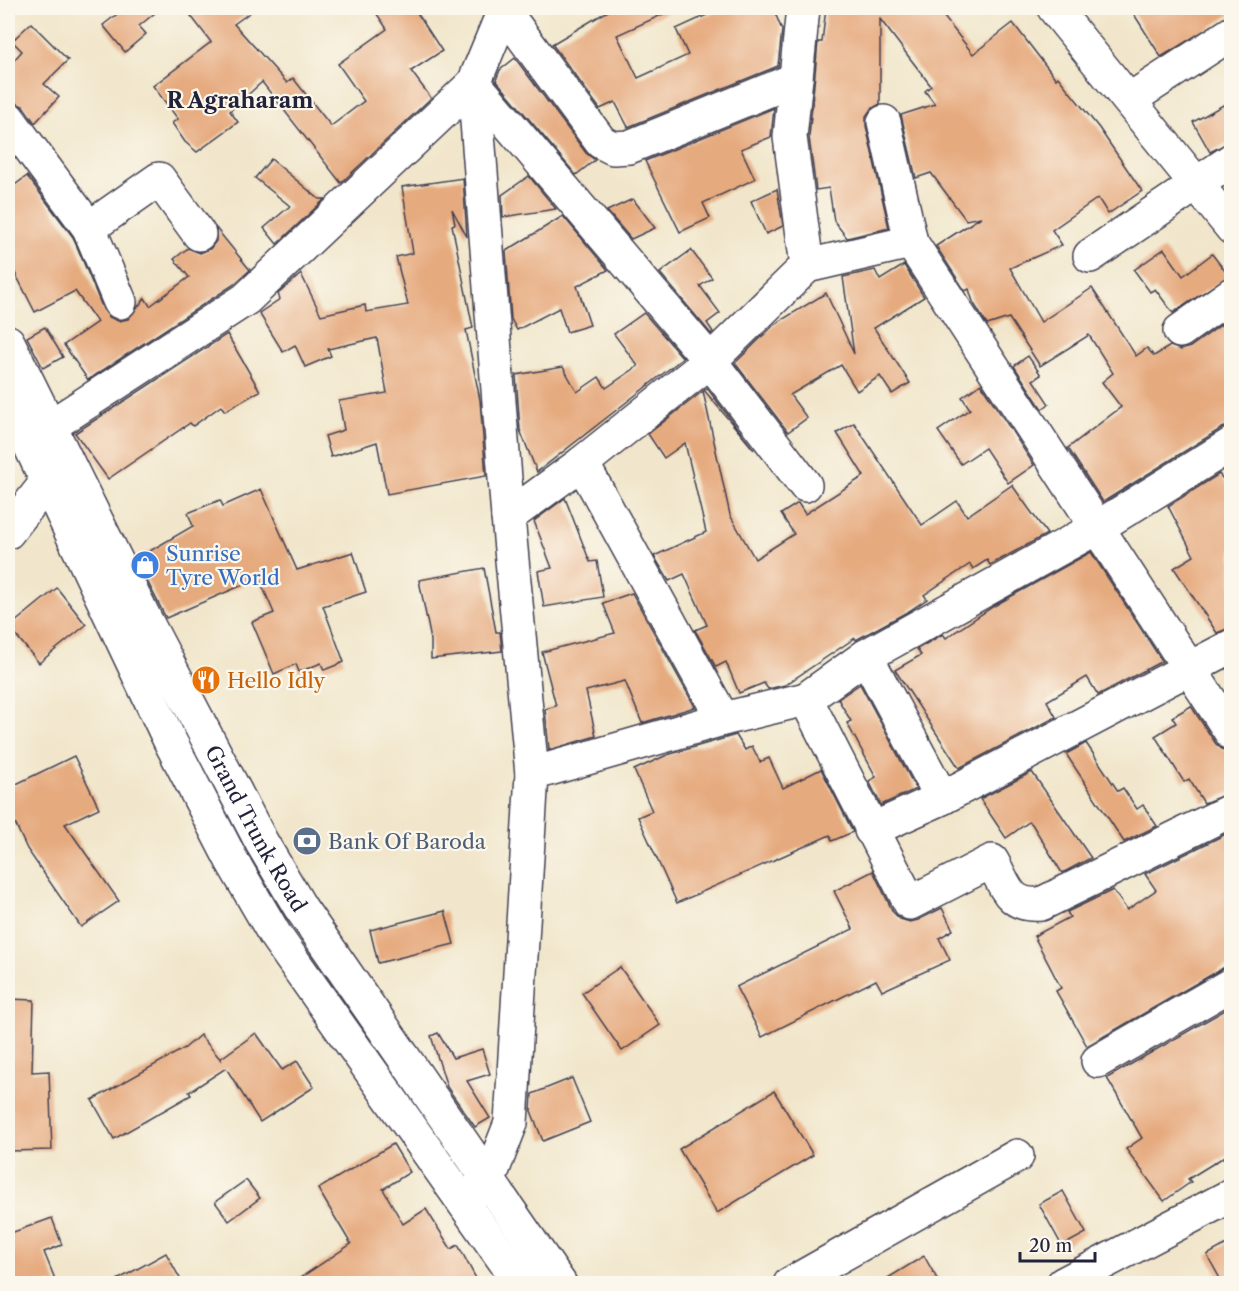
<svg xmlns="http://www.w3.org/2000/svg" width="1239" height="1291" font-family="'Libre Caslon Text',serif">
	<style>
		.building { fill: #e6aa7f }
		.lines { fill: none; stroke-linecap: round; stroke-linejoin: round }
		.minor-casing { stroke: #413f51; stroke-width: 36 }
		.major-casing { stroke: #413f51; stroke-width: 36 }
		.minor { stroke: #fff; stroke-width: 33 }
		.major { stroke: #fff; stroke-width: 33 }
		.labels { text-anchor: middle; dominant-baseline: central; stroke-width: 4.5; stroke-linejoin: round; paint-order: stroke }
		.shop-label { font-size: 21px; fill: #366cbe; stroke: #fbf7ec; text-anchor: start }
		.food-label { font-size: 21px; fill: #c56008; stroke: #fbf7ec; text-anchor: start }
		.street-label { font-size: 21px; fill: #22223b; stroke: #fbf7ec }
		.service-label { font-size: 21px; fill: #4e5e75; stroke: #fbf7ec; text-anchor: start }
		.neighbourhood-label { font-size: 22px; font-weight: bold; fill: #22223b; stroke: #fbf7ec }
	</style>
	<rect width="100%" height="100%" fill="#fbf7ec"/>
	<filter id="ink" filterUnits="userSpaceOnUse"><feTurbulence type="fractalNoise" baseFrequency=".0167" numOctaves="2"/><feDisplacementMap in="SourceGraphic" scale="12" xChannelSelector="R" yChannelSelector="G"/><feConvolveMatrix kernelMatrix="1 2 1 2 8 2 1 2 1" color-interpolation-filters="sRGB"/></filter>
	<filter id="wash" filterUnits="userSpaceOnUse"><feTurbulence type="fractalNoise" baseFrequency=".008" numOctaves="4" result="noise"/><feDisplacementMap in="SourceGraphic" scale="24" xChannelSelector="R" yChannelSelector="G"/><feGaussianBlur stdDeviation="1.35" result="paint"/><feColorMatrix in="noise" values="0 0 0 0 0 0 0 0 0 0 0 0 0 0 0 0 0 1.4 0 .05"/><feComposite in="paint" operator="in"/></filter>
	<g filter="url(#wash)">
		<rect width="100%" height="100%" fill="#f1e6cb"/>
		<g id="blocks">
			<g class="building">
				<path d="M125 8H161L139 26 146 34 125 52 103 25Z"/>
				<path d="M185 8H256L234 24 287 83 293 78 331 126 364 101 338 64 387 29 373 8H414L442 51 411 71 431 98 341 183 262 82 230 111 238 122 197 152 185 142 172 123 178 119 153 86 211 42Z"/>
				<path d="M613 8H677L617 35 638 78 688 55 676 29 722 8H773L782 30 778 66 628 127 615 102 600 109 552 44Z"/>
				<path d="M826 8H937L973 54 1013 23 1056 79 1058 77 1099 128 1142 191 1108 214 1098 198 1052 230 1062 245 1010 268 1041 322 1092 288 1136 356 1147 348 1154 356 1170 346 1181 350 1190 347 1232 317V425L1222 428 1103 502 1068 448 1121 407 1102 382 1113 373 1089 335 1040 366 1009 318 987 325 973 302 969 289 965 291 936 246 981 217 966 220 931 173 916 178 901 115 935 104 925 91 931 86 880 19V104L871 109 866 116V126L889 228 847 238 834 221 829 188 816 190 809 137 818 42H822Z"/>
				<path d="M1130 8H1226L1230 15 1161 57Z"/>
				<path d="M31 23 68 60 44 84 59 97 35 123 23 106 8 100V67L22 51 12 41Z"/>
				<path d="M515 58 586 153 595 160 576 175 496 80 500 70Z"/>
				<path d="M1232 100V141L1210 152 1193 122Z"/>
				<path d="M774 108 771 137 741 149 755 179 703 203 710 218 680 232 645 161Z"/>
				<path d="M271 159 319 199H325L277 244 264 228 290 206 255 178Z"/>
				<path d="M27 176 73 237 103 309 109 317 118 321 128 319 145 298 150 306 189 277 174 259 188 248 200 253 210 249 216 241V228L250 270 233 285 88 380 64 345 97 322 75 291 35 312 8 259V190Z"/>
				<path d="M529 176 556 209 503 217 502 195Z"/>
				<path d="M463 178 467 237 452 209 455 224 452 225 473 328 466 330 480 400 486 476 387 494 377 442 331 457 325 436 344 430 339 401 387 393 377 338 328 349 331 356 305 367 295 345 283 352 259 313 280 299 278 294 301 274 321 315 365 305 366 312 408 305 396 257 413 253 402 187Z"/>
				<path d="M777 189 783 226 766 234 751 201Z"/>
				<path d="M633 199 655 228 631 239 607 211Z"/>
				<path d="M563 216 608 270 577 286 590 325 567 332 559 308 517 330 511 319 506 251Z"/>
				<path d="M1164 249 1183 276 1212 254 1229 276 1173 313 1155 289 1150 292 1134 270Z"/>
				<path d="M691 250 712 278 700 286 720 313 707 323 713 332 711 334 660 273Z"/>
				<path d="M904 265 924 297 874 328 910 383 892 394 880 376 857 391 841 365 790 395 807 418 788 432 735 363 775 324 826 293 854 354 843 277 875 270 880 280Z"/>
				<path d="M644 313 683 358 537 472 520 430 516 375 563 367 577 392 599 377 606 388 638 366 614 334Z"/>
				<path d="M45 327 63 357 43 368 27 337Z"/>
				<path d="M227 334 260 391 225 411 221 406 193 426 190 423 108 479 75 433Z"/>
				<path d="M1028 356 1041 375 1033 380 1049 404 1042 409 1014 366Z"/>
				<path d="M981 384 1034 465 1008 483 985 448 961 464 938 431 970 409 962 397Z"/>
				<path d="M707 388 754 450 704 390Z"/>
				<path d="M703 391 730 515 755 559 794 534 781 514 798 503 805 514 864 476 837 433 854 423 922 525 957 501 967 516 1012 485 1047 534 990 565 987 560 973 569 970 564 924 595 927 599 909 611 856 640 855 638 785 685 768 689 764 683 739 693 726 662 716 667 695 630 707 625 684 574 669 581 654 556 706 532 685 443 664 458 648 434Z"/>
				<path d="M1219 474 1232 490V627L1217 633 1174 568 1194 556 1168 506Z"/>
				<path d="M261 489 297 570 353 552 366 592 323 606 344 662 324 670 321 663 299 672 296 664 274 674 252 622 274 613 259 578 166 618 136 559 193 526 188 513 220 500 223 506Z"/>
				<path d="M565 498 590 562 597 561 603 597 544 607 538 571 552 568 534 521Z"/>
				<path d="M1091 552 1162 661 1098 695 1087 677 1047 701 1056 717 959 768 895 670 921 655 917 649 943 634 946 638 994 606Z"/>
				<path d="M484 568 496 632H500L502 651 431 659V640L419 580Z"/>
				<path d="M57 588 86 625 39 663 9 627Z"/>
				<path d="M632 593 695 707 642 723 625 681 586 691 596 736 549 750 545 709 556 706 542 652 615 633 603 603Z"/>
				<path d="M860 684 916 789 881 805 869 781 876 777 847 723 851 721 838 699Z"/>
				<path d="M1191 706 1216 744 1223 750 1232 752V792L1204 803 1189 779 1184 782 1155 736 1176 723 1172 717Z"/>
				<path d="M736 735 745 750 752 746 760 762 769 758 783 788 821 769 853 832 832 841 830 835 677 903 638 817 652 811 634 770 667 755Z"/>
				<path d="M1086 743 1118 791 1123 788 1137 809 1143 805 1157 826 1124 842 1066 754Z"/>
				<path d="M74 756 99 808 65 824 119 901 81 927 27 849 8 808V788Z"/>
				<path d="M1032 772 1091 858 1062 873 1032 824 1029 822 1006 838 980 799Z"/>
				<path d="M1232 831V965L1223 968 1087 1046 1056 991 1061 988 1034 936 1070 917 1067 912 1113 890 1127 910 1156 890 1145 874Z"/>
				<path d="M873 871 893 912 900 919 910 922 918 920 942 908 953 930 939 938 950 960 882 991 876 980 762 1037 736 987 853 929 834 891Z"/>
				<path d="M445 911 454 944 378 963 370 930Z"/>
				<path d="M620 967 660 1025 622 1051 582 993Z"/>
				<path d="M8 999 34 1000 32 1072 49 1071 52 1150 8 1151Z"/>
				<path d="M1232 1006V1152L1188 1179 1191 1182 1164 1201 1126 1149 1142 1138 1107 1078Z"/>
				<path d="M256 1033 282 1070 297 1061 314 1087 260 1122 226 1068 189 1092 191 1095 114 1139 92 1100 185 1048 200 1035 222 1061 220 1059Z"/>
				<path d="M438 1033 453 1058 482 1049 490 1074 467 1081 490 1118 475 1127 447 1087 431 1036Z"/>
				<path d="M572 1078 590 1122 543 1141 531 1111 532 1094Z"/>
				<path d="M774 1091 813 1155 717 1213 679 1149Z"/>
				<path d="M393 1144 410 1172 383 1189 403 1224 426 1209 451 1249 458 1245 479 1284H291L351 1244 318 1189Z"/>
				<path d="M246 1180 260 1198 229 1221 215 1202Z"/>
				<path d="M1063 1191 1086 1233 1062 1246 1039 1204Z"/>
				<path d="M52 1218 62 1245 44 1252 57 1284H8V1234Z"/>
				<path d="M1232 1241V1284H1223L1207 1255Z"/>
				<path d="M166 1253 183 1284H110Z"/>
				<path d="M924 1256 940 1284H878Z"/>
			</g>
		</g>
	</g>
	<g filter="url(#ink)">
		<use href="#blocks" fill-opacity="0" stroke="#413f51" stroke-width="1.5"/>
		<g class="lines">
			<g class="minor-casing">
				<g id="minor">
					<path d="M504 11 601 142 613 148 629 147 796 79"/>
					<path d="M1129 100 1232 33"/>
					<path d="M8 118 89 228 120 302"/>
					<path d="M884 122 911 242 1232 734"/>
					<path d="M89 228 159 179 199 234"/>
					<path d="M1090 256 1232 160"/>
					<path d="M807 266 911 242"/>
					<path d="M1180 331 1232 294"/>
					<path d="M49 427 246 299 474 83 710 361 805 485"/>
					<path d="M582 463 723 719"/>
					<path d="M508 517 582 463 710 361 807 266 790 137 803 8"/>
					<path d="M8 532 47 482"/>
					<path d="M866 656 942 798"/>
					<path d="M806 699 910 903 992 861C1006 886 1008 907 1041 904L1232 810"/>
					<path d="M532 774 723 719 806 699 866 656 1098 527 1232 444"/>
					<path d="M871 830 942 798 1232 646"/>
					<path d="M1098 1061 1232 984"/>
					<path d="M467 1196 488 1182 511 1123 532 774 508 517 474 83 505 8"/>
					<path d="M790 1284 1017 1156"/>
					<path d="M1063 1284 1232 1195"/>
				</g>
			</g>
			<g class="major-casing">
				<g id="major">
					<path d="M1054 8 1232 228"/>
					<path id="s1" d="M8 342 147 623 262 843 300 907 560 1284"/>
					<path d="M8 399 170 741 232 861 275 935 521 1284"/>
				</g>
			</g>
			<use href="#minor" class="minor"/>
			<use href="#major" class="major"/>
		</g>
	</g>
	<defs>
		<g id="shop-disc" transform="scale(1.5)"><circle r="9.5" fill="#3f7fe0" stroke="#fbf7ec"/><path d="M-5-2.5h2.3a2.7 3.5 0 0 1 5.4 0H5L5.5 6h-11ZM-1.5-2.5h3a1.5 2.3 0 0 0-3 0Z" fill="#fff"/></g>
		<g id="restaurant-disc" transform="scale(1.5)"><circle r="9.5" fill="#e8710a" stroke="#fbf7ec"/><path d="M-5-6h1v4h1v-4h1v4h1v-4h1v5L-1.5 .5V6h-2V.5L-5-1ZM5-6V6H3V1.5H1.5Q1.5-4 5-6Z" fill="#fff"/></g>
		<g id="bank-disc" transform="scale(1.5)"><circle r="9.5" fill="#5c6f8a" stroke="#fbf7ec"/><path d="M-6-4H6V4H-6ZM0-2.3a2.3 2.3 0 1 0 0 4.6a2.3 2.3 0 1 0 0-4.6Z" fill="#fff"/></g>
	</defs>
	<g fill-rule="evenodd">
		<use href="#shop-disc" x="145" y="565"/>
		<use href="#restaurant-disc" x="206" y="680"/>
		<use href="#bank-disc" x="307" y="841"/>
	</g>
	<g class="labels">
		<g class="shop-label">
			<text x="166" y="553">Sunrise<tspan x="166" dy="24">Tyre World</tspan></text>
		</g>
		<g class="food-label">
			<text x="227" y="680">Hello Idly</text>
		</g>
		<g class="street-label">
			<text stroke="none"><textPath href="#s1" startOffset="546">Grand Trunk Road</textPath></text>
		</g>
		<g class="service-label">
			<text x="328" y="841">Bank Of Baroda</text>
		</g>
		<g class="neighbourhood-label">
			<text x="240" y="100">R Agraharam</text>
		</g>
	</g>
	<rect width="1239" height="1291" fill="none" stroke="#fbf7ec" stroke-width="30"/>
	<path d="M1020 1252v9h75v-9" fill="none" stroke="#22223b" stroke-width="3"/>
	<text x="1029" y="1252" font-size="18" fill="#22223b" stroke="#fbf7ec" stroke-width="4.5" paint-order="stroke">20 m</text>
</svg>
